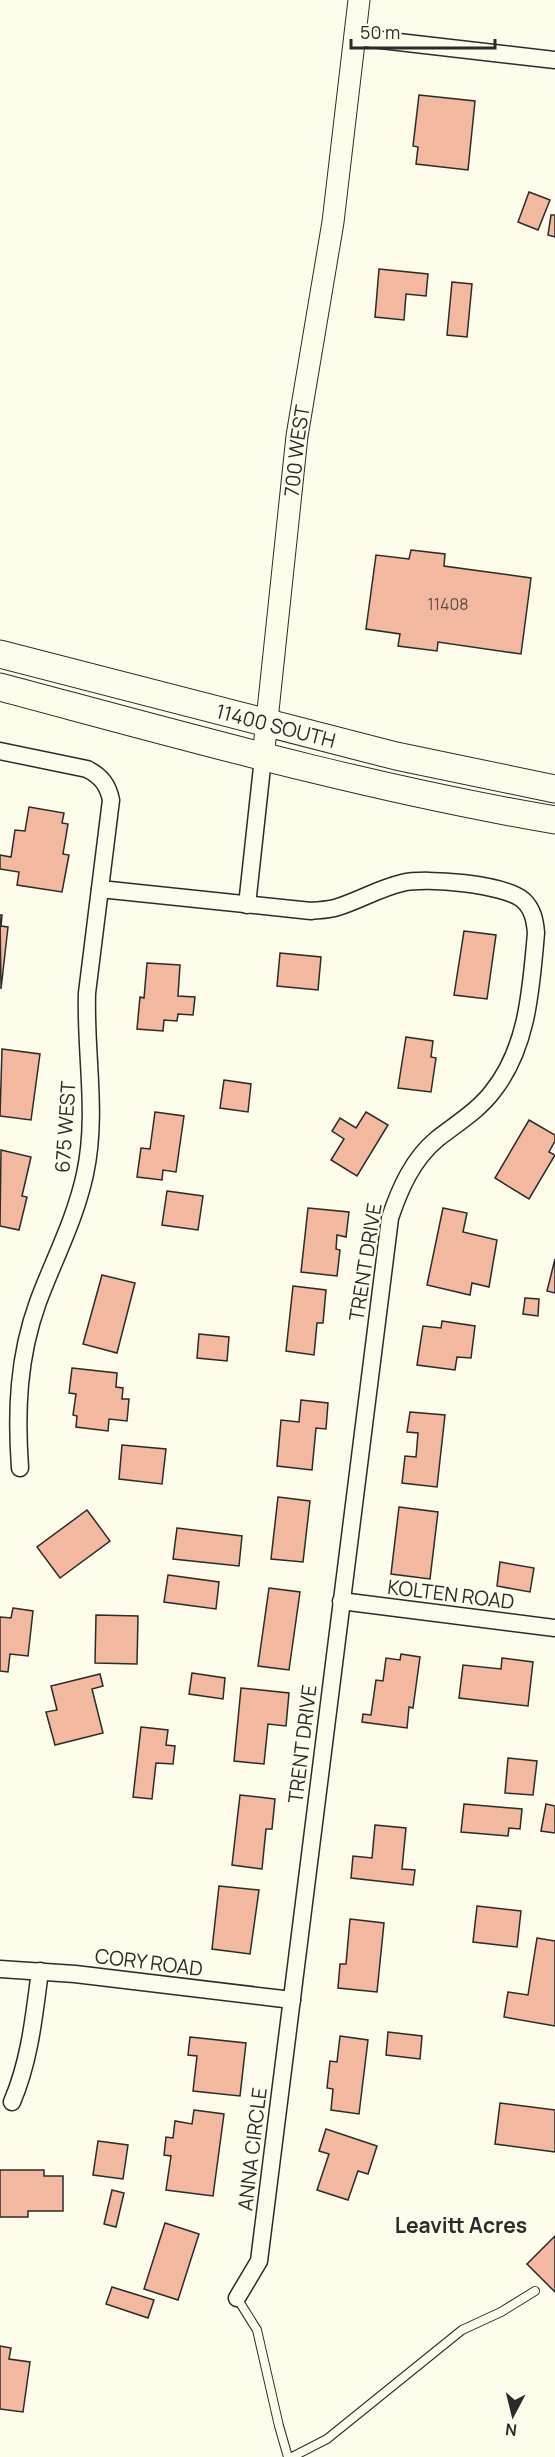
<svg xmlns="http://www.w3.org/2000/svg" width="555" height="2457" font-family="Manrope,sans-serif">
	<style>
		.building { fill: #f2b8a0; stroke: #2b2b2b; stroke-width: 1.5 }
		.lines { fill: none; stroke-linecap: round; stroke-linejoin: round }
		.service-casing { stroke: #2b2b2b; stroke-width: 10 }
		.minor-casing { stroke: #2b2b2b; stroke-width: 19 }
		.tertiary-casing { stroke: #2b2b2b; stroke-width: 23 }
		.primary-casing { stroke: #2b2b2b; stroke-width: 29 }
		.service { stroke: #fdfbea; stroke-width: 8 }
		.minor { stroke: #fdfbea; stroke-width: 16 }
		.tertiary { stroke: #fdfbea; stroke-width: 21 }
		.primary { stroke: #fdfbea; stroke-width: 27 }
		.labels { text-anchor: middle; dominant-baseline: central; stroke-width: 4.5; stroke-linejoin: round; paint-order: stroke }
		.number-label { font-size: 16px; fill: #5d4e48 }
		.street-label { font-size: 20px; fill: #2b2b2b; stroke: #fdfbea }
		.neighbourhood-label { font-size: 21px; font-weight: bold; fill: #2b2b2b; stroke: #fdfbea }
	</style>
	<rect width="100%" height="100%" fill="#fdfbea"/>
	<g class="building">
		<path d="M419 95 475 101 468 170 416 164 418 147 413 146Z"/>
		<path d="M529 192 550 200 538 230 518 222Z"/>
		<path d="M551 215H555V237L548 235Z"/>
		<path d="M379 269 428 274 426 296 406 294 404 320 375 317Z"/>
		<path d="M452 282 472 284 467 337 447 335Z"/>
		<path d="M411 550 445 554 444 566 531 578 521 654 438 642 437 651 398 646 400 634 366 629 376 555 409 559Z"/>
		<path d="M29 807 64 813 62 823 68 824 63 854 69 855 62 892 17 885 19 872 0 869V855L11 857 15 830 25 831Z"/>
		<path d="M0 915H2L1 926 8 927 1 989Z"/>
		<path d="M464 931 496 935 487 999 454 995Z"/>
		<path d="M280 953 321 957 318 990 277 986Z"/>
		<path d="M147 963 180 965 178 996 195 997 193 1015 178 1014 177 1021 164 1020 163 1031 137 1029 140 997 144 998Z"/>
		<path d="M406 1037 433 1041 431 1057 436 1058 431 1092 398 1088Z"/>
		<path d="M2 1049 40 1054 31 1120 0 1116Z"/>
		<path d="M224 1080 251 1084 248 1112 220 1108Z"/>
		<path d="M155 1112 184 1116 176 1172 163 1170 162 1180 137 1177 141 1148 150 1149Z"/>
		<path d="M366 1112 388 1125 357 1176 331 1160 344 1139 332 1131 340 1118 356 1128Z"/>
		<path d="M529 1120 555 1135V1141L549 1152 555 1155 529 1199 495 1178Z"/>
		<path d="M1 1150 31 1157 22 1196 27 1197 19 1230 0 1226Z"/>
		<path d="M167 1191 203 1196 198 1230 162 1225Z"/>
		<path d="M308 1208 349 1212 346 1237 337 1235 336 1249 340 1250 337 1276 301 1272Z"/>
		<path d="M443 1208 467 1213 463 1232 497 1240 489 1287 472 1283 470 1295 427 1285Z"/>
		<path d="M555 1259V1293L547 1291Z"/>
		<path d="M102 1275 135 1283 117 1353 83 1344Z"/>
		<path d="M293 1286 326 1290 323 1323H317L314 1355 286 1351Z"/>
		<path d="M525 1298 539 1299 538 1316 523 1314Z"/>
		<path d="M442 1321 475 1326 471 1358 457 1357 455 1370 417 1365 423 1326 441 1328Z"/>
		<path d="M199 1334 229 1337 227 1361 197 1358Z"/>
		<path d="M72 1368 117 1373 116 1387 123 1388 122 1399H129L127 1421 109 1419 108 1431 76 1427 77 1416 73 1415 76 1394 69 1393Z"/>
		<path d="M301 1400 328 1403 326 1429 316 1428 312 1470 277 1466 281 1420 299 1422Z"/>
		<path d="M410 1412 445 1415 437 1487 402 1483 405 1456 416 1457 418 1433 407 1432Z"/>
		<path d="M122 1445 166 1449 162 1484 119 1479Z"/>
		<path d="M278 1497 310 1501 303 1562 271 1559Z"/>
		<path d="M399 1507 438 1512 430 1579 391 1574Z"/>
		<path d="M87 1510 110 1541 60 1578 37 1547Z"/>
		<path d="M177 1528 242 1536 239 1566 173 1559Z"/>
		<path d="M500 1562 534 1568 530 1592 497 1586Z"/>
		<path d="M168 1575 219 1582 216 1609 164 1602Z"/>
		<path d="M269 1588 300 1592 289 1670 258 1666Z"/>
		<path d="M13 1608 33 1611 28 1656 10 1654 8 1672 0 1671V1617L11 1618Z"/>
		<path d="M96 1615 138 1616 137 1664 95 1663Z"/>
		<path d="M401 1654 420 1657 413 1708 409 1707 407 1728 362 1722 363 1714 371 1715 376 1680 383 1681 386 1658 400 1660Z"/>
		<path d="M502 1658 533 1662 528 1706 459 1698 463 1665 501 1669Z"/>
		<path d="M192 1673 225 1678 223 1699 189 1694Z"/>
		<path d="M100 1674 103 1686 92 1689 103 1733 55 1745 46 1712 57 1710 51 1686Z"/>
		<path d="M241 1688 289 1693 286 1726 268 1724 264 1764 234 1761Z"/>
		<path d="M141 1727 168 1730 166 1745 175 1746 173 1764 156 1763 152 1799 133 1797Z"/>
		<path d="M508 1758 537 1761 533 1795 505 1793Z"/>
		<path d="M240 1795 275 1799 272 1829H266L262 1869 232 1865Z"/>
		<path d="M464 1804 522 1809 520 1829 509 1828 508 1836 461 1832Z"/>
		<path d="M546 1804 555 1806V1833L541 1831Z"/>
		<path d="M375 1825 406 1828 402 1869 415 1870 413 1885 351 1878 353 1856 372 1858Z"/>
		<path d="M219 1886 259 1890 250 1954 212 1949Z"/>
		<path d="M477 1906 521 1911 517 1947 473 1942Z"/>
		<path d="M350 1919 384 1923 377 1992 338 1988 340 1964H346Z"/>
		<path d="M537 1938 555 1941V2026L504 2017 508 1992 528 1995Z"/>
		<path d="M388 2032 422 2036 420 2059 386 2055Z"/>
		<path d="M340 2036 368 2040 359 2114 331 2110 333 2089 327 2088 330 2061 337 2062Z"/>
		<path d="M190 2037 246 2043 240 2096 193 2091 197 2056 188 2055Z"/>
		<path d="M500 2103 555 2110V2152L495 2144Z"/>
		<path d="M194 2110 224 2114 213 2196 166 2190 171 2156 164 2155 166 2137 173 2138 175 2121 192 2124Z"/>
		<path d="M326 2129 377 2146 368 2174 358 2171 348 2200 317 2190 329 2154 319 2151Z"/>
		<path d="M98 2141 128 2145 123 2179 93 2175Z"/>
		<path d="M0 2170H44V2176H63V2211H28V2217H0Z"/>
		<path d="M112 2190 124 2193 116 2227 104 2224Z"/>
		<path d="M165 2223 199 2234 178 2300 144 2289Z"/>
		<path d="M555 2236V2292L527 2264Z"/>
		<path d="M112 2287 154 2300 148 2318 106 2304Z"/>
		<path d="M0 2346 11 2348 9 2359 30 2362 23 2412 0 2409Z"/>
	</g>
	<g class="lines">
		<g class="service-casing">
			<g id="service">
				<path d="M237 2298 257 2330 279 2426 288 2457"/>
				<path d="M292 2457 327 2439 462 2330 501 2312 535 2291"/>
			</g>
		</g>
		<g class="minor-casing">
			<g id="minor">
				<path d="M355 37 555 60"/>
				<path d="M0 751 87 769C101 776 108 785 111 800L87 993C85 1054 98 1114 85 1174 75 1220 54 1259 38 1302 18 1357 16 1411 20 1468"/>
				<path d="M100 889 311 911C320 910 329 910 338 907 360 900 380 888 402 883 426 877 504 884 523 900 533 909 535 921 536 933 531 988 528 1047 493 1091 478 1111 456 1124 437 1139 413 1159 400 1188 390 1218L259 2261 237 2298"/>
				<path d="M247 905 263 758"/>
				<path d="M341 1601 555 1628"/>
				<path d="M0 1969 75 1974 292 2000"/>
				<path d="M12 2102C30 2060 34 2016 40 1971"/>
			</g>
		</g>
		<g class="tertiary-casing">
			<g id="tertiary">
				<path id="s1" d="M263 758 297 436 333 222 359 0"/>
			</g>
		</g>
		<g class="primary-casing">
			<g id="primary">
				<path id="s2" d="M0 654 396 756 555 789"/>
				<path d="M0 687C184 736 367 788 555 820"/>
			</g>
		</g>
		<use href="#service" class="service"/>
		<use href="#minor" class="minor"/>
		<use href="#tertiary" class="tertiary"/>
		<use href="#primary" class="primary"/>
	</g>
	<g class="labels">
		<g class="number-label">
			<text x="448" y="604">11408</text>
		</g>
		<g class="street-label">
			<text stroke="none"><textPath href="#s1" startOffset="309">700 WEST</textPath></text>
			<text stroke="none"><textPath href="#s2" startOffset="285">11400 SOUTH</textPath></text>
			<text transform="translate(65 1127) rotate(-86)">675 WEST</text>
			<text transform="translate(365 1262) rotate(-81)">TRENT DRIVE</text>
			<text transform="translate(451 1594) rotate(7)">KOLTEN ROAD</text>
			<text transform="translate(302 1744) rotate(-83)">TRENT DRIVE</text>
			<text transform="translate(149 1962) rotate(7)">CORY ROAD</text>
			<text transform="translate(252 2149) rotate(-83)">ANNA CIRCLE</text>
		</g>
		<g class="neighbourhood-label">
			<text x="461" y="2225">Leavitt Acres</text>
		</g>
	</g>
	<g transform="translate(513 2415) rotate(187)" stroke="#fdfbea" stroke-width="4.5" paint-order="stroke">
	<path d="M0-4.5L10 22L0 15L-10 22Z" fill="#2b2b2b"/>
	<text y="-9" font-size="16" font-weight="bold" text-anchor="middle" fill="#2b2b2b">N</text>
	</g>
	<path d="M351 39v9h144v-9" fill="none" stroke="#2b2b2b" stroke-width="3"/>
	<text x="360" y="39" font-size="18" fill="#2b2b2b" stroke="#fdfbea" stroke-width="4.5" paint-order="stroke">50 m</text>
</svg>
